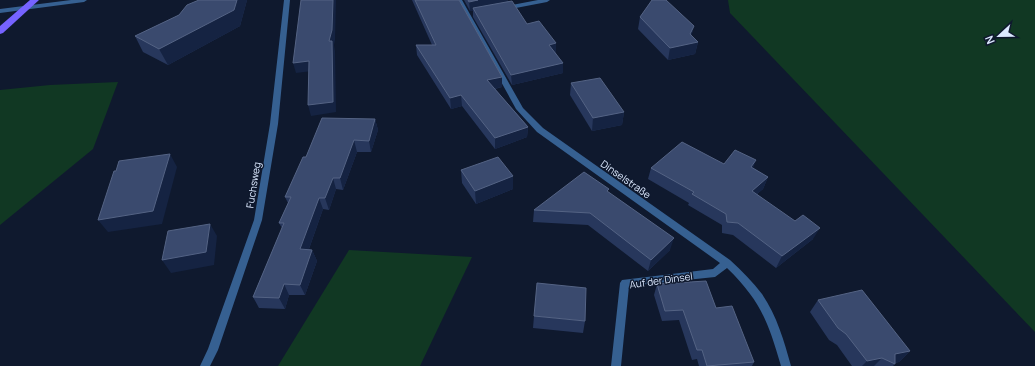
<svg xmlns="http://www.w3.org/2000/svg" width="1035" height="366" font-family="Manrope,sans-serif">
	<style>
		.green { fill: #113823 }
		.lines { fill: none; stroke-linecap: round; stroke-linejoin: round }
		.street { fill: #366091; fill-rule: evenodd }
		.primary { fill: #7663ff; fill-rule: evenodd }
		.wall { fill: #27375c }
		.shaded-wall { fill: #152342 }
		.building { fill: #3a4a6e; stroke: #546384 }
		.labels { text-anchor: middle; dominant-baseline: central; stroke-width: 3; stroke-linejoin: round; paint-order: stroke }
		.street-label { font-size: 10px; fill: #dce9ff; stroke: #0f192e }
	</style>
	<rect width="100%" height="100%" fill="#0f192e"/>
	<g class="green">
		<path d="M728 0H1035V332L730 13Z"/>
		<path d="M118 82 93 149 0 225V90L50 85Z"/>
		<path d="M349 250 472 257 420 366H278Z"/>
	</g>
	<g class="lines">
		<g class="street">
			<path d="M71 0H87L84 2 0 13V9Z"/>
			<path d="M284 0H290L278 124 262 220 218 350 210 366H200L208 349 254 220 270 124Z"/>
			<path d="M456 0H462L523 108 543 128 730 260C742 271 753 282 762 294 777 316 784 341 791 366H781C768 322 761 301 727 268L715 277 629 286 621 366H611L620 283 622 280 713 269 720 263 537 132 516 109Z"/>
			<path d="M538 0H550L547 2 506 10 503 8 506 6Z"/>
		</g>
		<path class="primary" d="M30 0H39L3 33 0 34V26Z"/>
	</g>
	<g class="wall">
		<path d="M199 0H247L240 26 168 65 143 52 135 36 179 15Z"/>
		<path d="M412 0H459L502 77V87L495 89 528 127 527 137 495 149 462 106 451 109 417 55 416 45H432Z"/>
		<path d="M464 0H508V1L527 24 556 53 563 73 512 85 473 17V11H470Z"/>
		<path d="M640 17 694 26 691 36 698 42 695 54 668 60 638 29Z"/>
		<path d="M571 83 624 112 622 125 592 131 570 95Z"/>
		<path d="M375 119 378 130 371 152H357L343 190 336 189 329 210 323 209 309 249 312 250 317 261 305 295H289L285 309 259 308 253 297 282 228 279 223 288 203 285 197 306 157Z"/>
		<path d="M724 164 753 168 768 177 763 189 757 194 813 239 776 268 733 235 722 233V225L688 205 689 203 648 179 651 168Z"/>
		<path d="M461 170 513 176V189L476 204 462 183Z"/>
		<path d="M609 193 670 250 648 271 588 225 533 222 534 210Z"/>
		<path d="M657 284 716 308 754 362 752 366H699L697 359 692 360 679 320 662 321 654 295Z"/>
		<path d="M818 300 910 351 899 362 895 363V364L893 366H852L837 345 829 340 810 312Z"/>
		<path d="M534 316 585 321 583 333 533 328Z"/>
	</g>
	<g class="shaded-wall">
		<path d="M237 0H247L240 26 168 65 159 49Z"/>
		<path d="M333 0H336L335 40 334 45 335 51 336 112 311 116 308 105Z"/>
		<path d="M478 0H508V4L473 8V11H470L469 2Z"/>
		<path d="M694 26 691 38 698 42 695 54 668 60 670 48 690 34Z"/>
		<path d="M556 43V53L549 45Z"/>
		<path d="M309 61 312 71 296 73 293 63Z"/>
		<path d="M563 63V73L512 85 511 75Z"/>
		<path d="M502 77V87L488 90 487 80Z"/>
		<path d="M461 95 462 106 451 109 450 98Z"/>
		<path d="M624 112 622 125 592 131 593 118Z"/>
		<path d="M375 119 378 130 371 152 369 141Z"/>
		<path d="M528 127 527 137 495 149V138Z"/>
		<path d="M354 140 357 152 343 190 340 178Z"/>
		<path d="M170 154 177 167 162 224 108 232 98 220Z"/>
		<path d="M756 160 752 172 751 167Z"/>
		<path d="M513 176V189L476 204 475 191Z"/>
		<path d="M768 177 763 189 747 202 752 191Z"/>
		<path d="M333 178 336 189 329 210 325 198Z"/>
		<path d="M319 198 323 209 305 260 300 249Z"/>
		<path d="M210 224 217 236 214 265 171 273 162 260Z"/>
		<path d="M820 228 813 239 776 268 782 256Z"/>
		<path d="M674 238 670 250 648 271 651 260Z"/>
		<path d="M312 250 317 261 305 295 300 285Z"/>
		<path d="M284 284 289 295 285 309 279 298Z"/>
		<path d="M910 351 899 362 893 363 895 354Z"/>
		<path d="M882 358 874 366H862L867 361Z"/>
	</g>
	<g class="building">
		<path d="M199 0H237L234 10 159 49 135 36 179 15 187 5Z"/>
		<path d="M301 0H333L332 30 329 41H332L333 102 308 105 309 61 293 63Z"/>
		<path d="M415 0H459L502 77 487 80 528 127 495 138 461 95 450 98 416 45H436Z"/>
		<path d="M468 0H478L469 2Z"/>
		<path d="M652 0H666L694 26 690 34 698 42 670 48 640 17Z"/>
		<path d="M512 1 527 24 539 21 556 43 549 45 563 63 511 75 473 8Z"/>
		<path d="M600 78 624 112 593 118 571 83Z"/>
		<path d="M322 118 375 119 369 141 354 140 340 178H333L325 198H319L300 249 312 250 300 285 284 284 279 298 253 297 284 223H279L291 197H285L303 157H306Z"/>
		<path d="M682 142 724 164 735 150 756 160 751 167 768 177 752 191 795 221 803 215 820 228 782 256 738 223 727 222 726 214 692 194 694 192 651 168Z"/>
		<path d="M170 154 153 211 98 220 114 171H116L119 161Z"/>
		<path d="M498 157 513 176 475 191 461 170Z"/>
		<path d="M584 172 609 189 607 191 674 238 651 260 590 213 534 210Z"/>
		<path d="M210 224 206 252 162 260 168 231Z"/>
		<path d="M706 281 716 308 732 306 754 362 707 366 702 350H697L683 310 665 311 657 284Z"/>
		<path d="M537 283 586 288 585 321 534 316Z"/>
		<path d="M862 290 910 351 895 354V364L882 358 867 361 846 334 838 328 818 300Z"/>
	</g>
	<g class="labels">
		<g class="street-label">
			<text transform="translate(626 179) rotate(35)">Dinselstraße</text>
			<text transform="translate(253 185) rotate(-81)">Fuchsweg</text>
			<text transform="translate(661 280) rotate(-8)">Auf der Dinsel</text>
		</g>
	</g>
	<g transform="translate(999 36) rotate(248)" stroke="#0f192e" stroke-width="3" paint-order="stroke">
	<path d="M0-3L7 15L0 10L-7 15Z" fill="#dce9ff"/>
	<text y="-6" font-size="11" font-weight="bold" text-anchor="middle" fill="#dce9ff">N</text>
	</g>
</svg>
